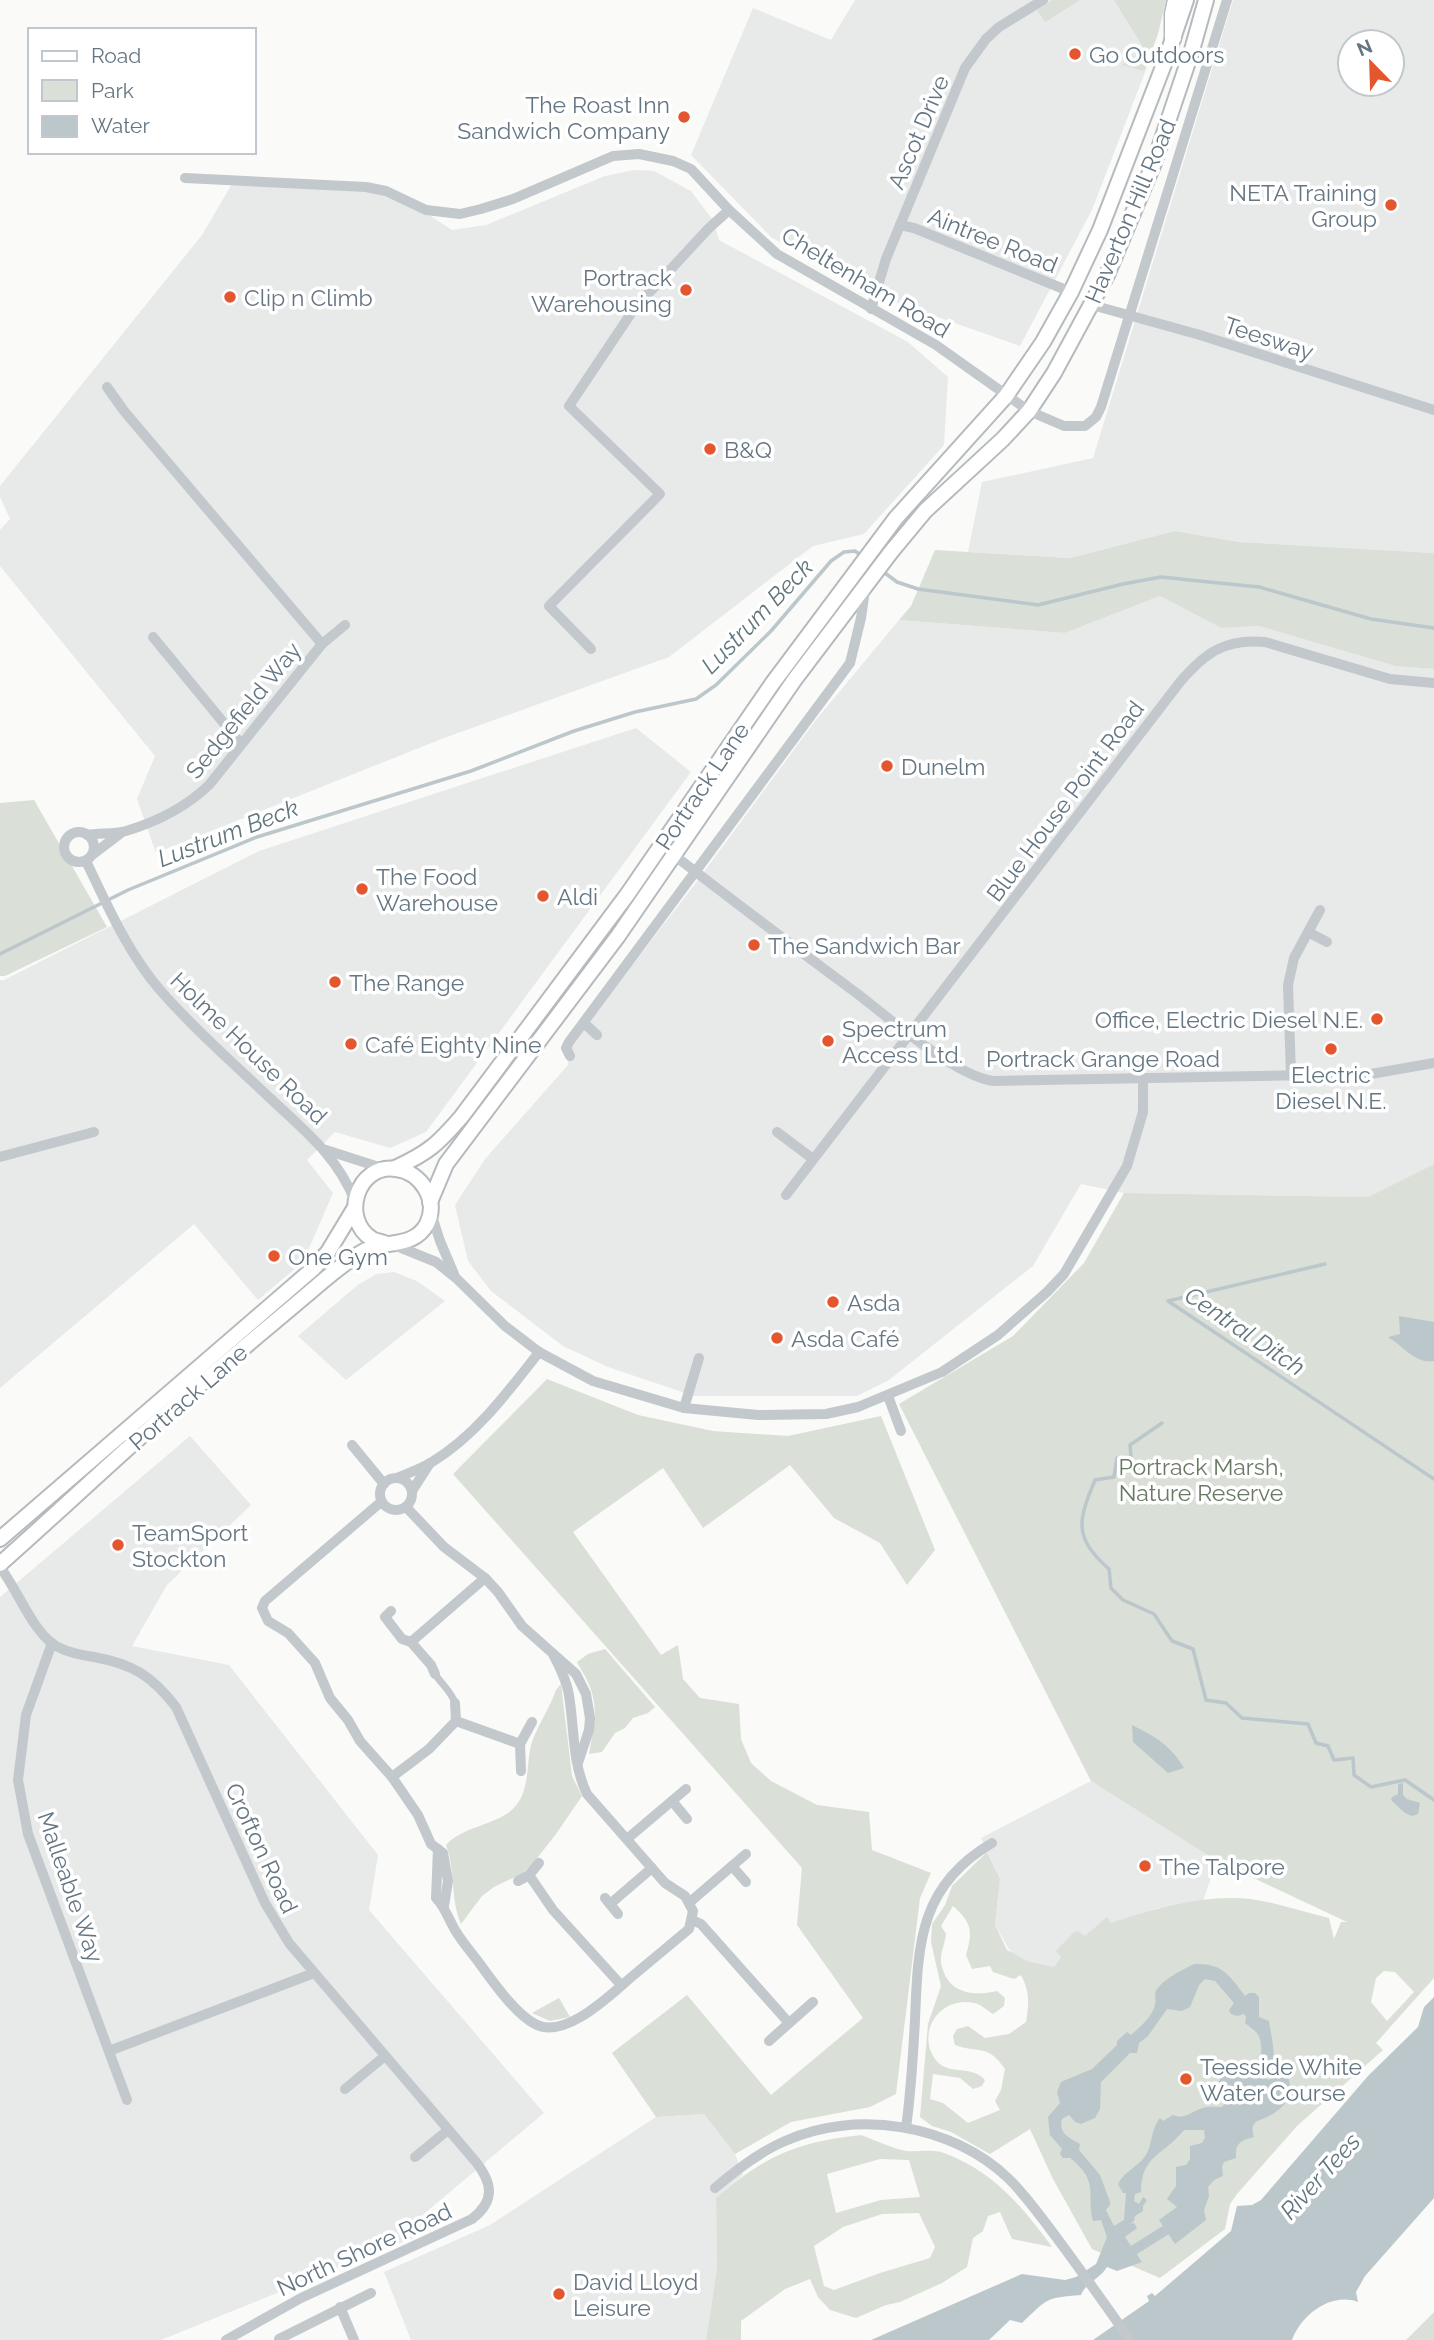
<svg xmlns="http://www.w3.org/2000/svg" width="1434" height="2340" font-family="Raleway,sans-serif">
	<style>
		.built { fill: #e8e9e9; fill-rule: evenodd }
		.green { fill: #dadfd7; fill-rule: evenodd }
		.water { fill: #bbc7cb; fill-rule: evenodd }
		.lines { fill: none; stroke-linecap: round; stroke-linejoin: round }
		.stream { stroke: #bbc7cb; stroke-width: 3.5 }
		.canal { stroke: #bbc7cb; stroke-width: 10 }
		.primary-casing { stroke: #b5babe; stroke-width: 18 }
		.trunk-casing { stroke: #b4b9bd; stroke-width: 19 }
		.pedestrian { stroke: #c3c8cc; stroke-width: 7 }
		.minor { stroke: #c3c8cc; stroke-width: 10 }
		.primary { stroke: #fff; stroke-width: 14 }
		.trunk { stroke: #fff; stroke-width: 16 }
		.poi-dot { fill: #e4572e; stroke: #fff; stroke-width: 2.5 }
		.labels { text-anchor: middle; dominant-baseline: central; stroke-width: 7; stroke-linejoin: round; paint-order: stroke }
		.poi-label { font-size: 23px; fill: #657683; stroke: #fff; text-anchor: start }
		.street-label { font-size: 23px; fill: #657683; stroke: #fff }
		.park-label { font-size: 23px; fill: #687a64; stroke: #fff }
		.water-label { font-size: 24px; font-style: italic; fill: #60757c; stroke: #fff }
	</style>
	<rect width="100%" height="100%" fill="#fafaf8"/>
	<g class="built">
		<path d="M855 0H1119L1152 54 1092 210 1020 346 863 291 771 237 691 155 753 8 831 40Z"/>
		<path d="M1233 0H1434V553L1239 542 1175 531 1070 558 968 552 982 482 1093 458ZM1350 42H1392V84H1350Z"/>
		<path d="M634 170 654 171 691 191 713 220 719 240 908 342 948 377 944 445 864 534 813 546 669 657 444 738 156 853 137 799 155 756 0 566V530L10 519 0 497V486L202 235 232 184 372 186 426 213 452 230 486 225 605 176Z"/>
		<path d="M1160 596 1221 628 1259 626 1395 666 1434 669V1164L1368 1197 1124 1193 1081 1184 1033 1266 889 1380 857 1396H694L608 1367 563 1346 491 1291 468 1261 455 1205 485 1159 568 1065 567 1049 695 884 815 721 899 620 1065 633Z"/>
		<path d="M636 728 691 772 426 1132 390 1148 335 1132 307 1160 333 1193 303 1262 258 1300 194 1224 0 1388V980H4L259 851Z"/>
		<path d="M394 1272 417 1281 445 1301 346 1380 298 1336 359 1284 377 1274Z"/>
		<path d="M190 1436 251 1505 167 1585 132 1646 229 1665 378 1855 369 1910 544 2113 419 2218 425 2233 161 2340H0V1597Z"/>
		<path d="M1091 1781 1217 1861 1203 1901 1155 1909 1058 1968 1014 1958 995 1925 1000 1879 981 1838Z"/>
		<path d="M704 2114 735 2154 743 2175 716 2198 717 2269 706 2340H411L384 2272 490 2225 656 2117Z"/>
	</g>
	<g class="green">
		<path d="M1053 0H1080L1045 22 1037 10Z"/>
		<path d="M1114 0H1166L1158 34 1144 71 1122 65 1145 50Z"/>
		<path d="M1175 531 1239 542 1434 553V669L1395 666 1259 626 1221 628 1160 596 1065 633 899 620 911 606 935 550 1070 558Z"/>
		<path d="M34 800 107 927 5 976H0V803Z"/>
		<path d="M1434 1164V1978L1376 2043 1383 2050 1297 2126 1237 2194 1230 2204 1225 2229 1160 2278 1092 2249 1053 2179 1030 2129 990 2154 951 2132 932 2126 920 2117 928 2024 941 1986 931 1942 932 1924 945 1905 952 1886 987 1852 1000 1879 995 1925 1007 1950 1027 1961 1054 1967 1061 1957 1056 1951 1073 1933 1078 1931 1085 1936 1107 1917 1111 1923C1153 1909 1205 1894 1250 1899 1276 1902 1303 1912 1329 1918L1334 1939 1341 1922H1347L1217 1861 1091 1781 899 1404 1013 1336 1084 1263 1124 1193 1368 1197ZM953 1906C972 1923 973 1931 966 1955L972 1969 990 1966 993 1972 1014 1979 1021 1975C1030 1992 1029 2004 1026 2022L1009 2034 985 2038 968 2026 957 2029 953 2036 955 2045C979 2054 987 2043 1005 2069L1001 2090 995 2101 1000 2110 968 2123 943 2103 930 2099 933 2074 960 2078 973 2089 982 2086 985 2080C969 2062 943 2080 931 2052 920 2024 945 1996 974 2003 980 2004 987 2010 993 2014L1004 2006 1005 1998 997 1991C972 1997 946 1993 941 1962 940 1954 945 1943 946 1934L941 1926ZM1384 1971 1395 1972 1414 1992 1387 2021 1371 2002 1376 1978Z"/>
		<path d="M547 1379 638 1415 713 1431 788 1436 881 1416 935 1550 907 1585 880 1543 834 1518 790 1465 703 1528 663 1468 573 1532 661 1655 678 1645 683 1679 700 1698 739 1704 741 1739 751 1763 771 1781 817 1805 869 1812 872 1850 931 1873 920 1898 896 2094 870 2107 791 2122 735 2154 704 2114 656 2117 612 2053 687 1995 771 2095 863 2018 797 1925 802 1868 453 1474Z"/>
		<path d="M605 1649 655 1707 648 1713 633 1718 625 1728 615 1733 602 1752 589 1754C593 1730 599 1711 590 1687 587 1678 581 1670 577 1662L588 1654Z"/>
		<path d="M561 1684 572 1776 582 1796 556 1834 531 1866 521 1874 494 1887 482 1896 461 1924C450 1898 456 1872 446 1845 461 1828 489 1826 508 1813 533 1795 524 1764 533 1739 540 1722 550 1707 556 1690Z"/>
		<path d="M559 1998 570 2017 550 2021 532 2013Z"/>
		<path d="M861 2135C875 2140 891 2148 906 2151 918 2152 932 2149 944 2153 993 2171 1022 2206 1052 2247L1012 2239 1000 2212 988 2216 983 2231 973 2238 967 2267 942 2283 900 2302 886 2305 856 2318 830 2310 818 2297 810 2279 785 2289 741 2321V2340H706L717 2269 716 2198C765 2156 796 2142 861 2135ZM880 2159 909 2160 920 2197 881 2200 836 2213 827 2174ZM882 2214 919 2213 935 2247 930 2258 880 2273 834 2290 824 2286 814 2246 843 2227Z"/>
		<path d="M1434 2312V2340H1406Z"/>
	</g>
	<g class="water">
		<path d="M1399 1316 1434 1322V1361C1415 1364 1403 1346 1388 1337L1400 1334Z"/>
		<path d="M1132 1725C1156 1737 1170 1745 1184 1768L1168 1773 1133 1742Z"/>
		<path d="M1403 1783V1795L1407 1799 1420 1803 1418 1814 1412 1816 1405 1813 1391 1800 1392 1797 1398 1794V1784Z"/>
		<path d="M1194 1964C1223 1963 1229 1975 1245 1996L1249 1993H1255L1259 1997V2017L1269 2021C1272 2042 1279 2061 1266 2079L1269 2080 1285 2067C1295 2090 1290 2106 1267 2117 1262 2120 1255 2120 1253 2126 1252 2130 1253 2134 1254 2137 1240 2141 1235 2143 1236 2158L1224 2162 1222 2166 1223 2176 1214 2180 1208 2187 1209 2196 1204 2210 1206 2220 1175 2244 1159 2220 1177 2207 1167 2199 1176 2186V2167L1186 2165 1190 2159V2146L1202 2143 1205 2138 1204 2130H1184C1163 2156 1141 2155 1141 2192L1135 2194 1134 2201 1139 2204 1143 2197 1147 2200 1143 2206V2211L1135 2216 1134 2221 1130 2224 1134 2223 1137 2228 1125 2237 1142 2262 1117 2271 1107 2267C1100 2279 1086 2282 1081 2295 1045 2298 1048 2298 1022 2323L1010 2320 989 2340H871L1022 2274 1065 2280 1076 2277 1096 2264 1107 2237 1101 2220 1093 2221C1086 2193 1100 2182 1070 2158H1063L1060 2154 1062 2149 1050 2135 1048 2117 1060 2103 1057 2092 1061 2082 1092 2069 1117 2045V2041L1127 2032 1131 2035C1140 2027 1152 2017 1155 2005 1157 1998 1153 1995 1157 1989 1166 1977 1181 1971 1194 1964ZM1205 1979 1215 1981 1234 2003 1229 2010 1231 2014 1237 2016 1244 2014 1246 2017 1245 2023C1248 2026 1252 2028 1255 2031 1265 2040 1261 2062 1257 2073L1246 2075 1242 2066 1224 2071 1218 2084 1208 2092 1233 2094 1222 2107C1216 2107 1209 2106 1203 2108 1191 2111 1186 2120 1173 2115L1163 2121 1160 2118C1149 2132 1154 2146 1143 2159 1135 2168 1124 2172 1118 2184L1123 2193H1126L1124 2220 1114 2226 1106 2210 1110 2205V2202L1100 2175 1079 2150 1080 2144C1070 2138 1058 2134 1062 2119L1069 2115 1075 2122 1081 2124 1095 2118 1100 2109 1101 2082 1130 2053H1137L1139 2043 1148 2036 1167 2009 1182 2011 1190 2007 1199 1985Z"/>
		<path d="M1434 1997V2198L1365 2276 1356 2292 1358 2302C1331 2292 1301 2315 1292 2340H1093L1149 2301 1147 2296 1152 2293 1155 2296 1231 2231 1237 2206 1252 2205 1261 2200 1368 2076 1418 2027 1424 2007Z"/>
	</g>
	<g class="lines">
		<g class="stream">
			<path d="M881 570 897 582 918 589 1038 605 1123 584 1161 577 1209 582 1259 587 1371 619 1434 628"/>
			<path d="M0 954 128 890 257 837 471 771 574 731 635 712 696 699 716 685 771 631 831 561 844 552 855 551 863 557"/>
			<path d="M1325 1264 1168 1301 1434 1479"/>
			<path d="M1162 1423 1130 1445 1131 1456 1117 1458 1114 1477 1095 1480C1078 1521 1073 1537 1109 1569L1111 1588 1123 1600 1154 1614 1172 1641 1193 1649 1206 1700 1226 1703 1242 1718 1308 1724 1316 1743 1328 1746 1334 1760 1353 1758 1354 1775 1371 1787 1405 1780 1434 1800"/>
		</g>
		<path class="canal" d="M1134 2250 1177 2223"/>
		<g class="primary-casing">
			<g id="primary">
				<path d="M395 1168C428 1153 438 1144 462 1116L627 895 772 684 896 518 1006 396 1043 342 1071 292 1100 230 1166 59 1186 0"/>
				<path d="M430 1202 446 1164 618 936 795 679 891 552 925 511 1003 439 1029 411 1054 373 1107 275 1154 163 1192 50 1206 0"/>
				<path d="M0 1539 314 1268 328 1252 354 1209"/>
				<path d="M0 1564C53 1517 104 1469 157 1422 211 1374 268 1328 323 1281 336 1270 351 1258 366 1250 387 1240 414 1248 427 1224 439 1200 421 1172 396 1169 357 1163 340 1219 372 1239 376 1241 382 1242 387 1244"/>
			</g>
		</g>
		<g class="trunk-casing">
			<path id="trunk" d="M1173 38V14L1176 0"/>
		</g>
		<path class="pedestrian" d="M435 1674C442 1685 451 1691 455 1703"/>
		<g class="minor">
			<path d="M185 178 366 187 386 191 426 210 460 214 481 209 513 199 613 156 639 154 673 161 691 169 729 210 777 254 936 345 1029 411 1064 426H1085L1096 417 1101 407 1227 0"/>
			<path d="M900 225 914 228 1071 292"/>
			<path d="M1092 305 1200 335 1434 410"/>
			<path d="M871 309 886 259 965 68 986 39 999 27 1043 0"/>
			<path d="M107 387 124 411 322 644"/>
			<path d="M153 637 241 744"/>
			<path d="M591 649 549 606 660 494 569 406 634 309 708 229 729 210"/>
			<circle cx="79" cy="847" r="15"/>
			<path d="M87 835C99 833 114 834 126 831 156 822 186 807 209 785L322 644 345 625"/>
			<path d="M92 855 121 833"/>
			<path d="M675 856C736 903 797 949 859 995 891 1020 956 1076 993 1081L1371 1074 1434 1063"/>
			<path d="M86 861C107 905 128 953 160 990 194 1029 234 1064 271 1099 306 1132 337 1156 355 1201"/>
			<path d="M1308 932 1327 942"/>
			<path d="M584 1023 597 1035"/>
			<path d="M570 1056 566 1048 569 1042 850 663 861 618 865 590"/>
			<path d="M1291 1076 1288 985 1294 958 1320 910"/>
			<path d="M777 1132 813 1159"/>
			<path d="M326 1150 385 1169"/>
			<path d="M0 1157 94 1132"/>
			<path d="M786 1195 1180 682C1205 653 1225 638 1265 642L1390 679 1434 683"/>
			<path d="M431 1213 440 1241 454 1274"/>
			<path d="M394 1245 436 1262 456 1278 505 1326 539 1352 593 1381 684 1408 758 1415 826 1414 858 1407 942 1372 998 1335 1047 1292 1064 1274 1127 1166 1143 1112V1079"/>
			<path d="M888 1396 901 1431"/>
			<path d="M684 1408 699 1358"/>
			<path d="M352 1445 384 1484"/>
			<path d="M397 1478C408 1473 421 1469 432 1462 476 1435 508 1392 539 1352"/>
			<circle cx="396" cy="1494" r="16"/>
			<path d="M412 1491 430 1463"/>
			<path d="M381 1502 265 1601 262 1608 268 1621 288 1633 315 1663 330 1698 348 1720 360 1741 392 1777 418 1815 431 1844 443 1853 448 1881 444 1906"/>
			<path d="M406 1507 444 1547 485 1578 498 1592 522 1626 576 1674 586 1694 590 1718 589 1730 578 1763"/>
			<path d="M0 1567C17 1589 31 1628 53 1644 64 1652 80 1655 94 1657 133 1664 152 1676 176 1707L265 1903 289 1943 476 2162C493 2184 495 2201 472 2219L301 2298 226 2340"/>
			<path d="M391 1611 385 1617 402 1639 411 1642 431 1665 435 1674"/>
			<path d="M411 1642 485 1578"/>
			<path d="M52 1643 26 1715 18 1780 28 1834 127 2100"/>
			<path d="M456 1721 520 1744"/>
			<path d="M521 1771 520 1744 532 1722"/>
			<path d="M392 1777 429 1749 456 1721 455 1703"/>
			<path d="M672 1801 687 1819"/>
			<path d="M627 1839 686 1789"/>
			<path d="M438 1849 436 1898C445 1907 448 1918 455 1930 461 1940 469 1950 477 1960 491 1979 514 2013 535 2024 566 2041 613 1992 635 1974 653 1959 671 1944 689 1929L693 1911 685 1896 665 1883 587 1794C571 1761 575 1725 568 1690 565 1677 559 1666 553 1654"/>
			<path d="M732 1866 746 1882"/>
			<path d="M529 1875 553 1910 621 1985"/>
			<path d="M518 1881 529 1875 539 1863"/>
			<path d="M605 1898 618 1914"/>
			<path d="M690 1902 746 1854"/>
			<path d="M610 1904 652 1868"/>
			<path d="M692 1920 701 1924 789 2023"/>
			<path d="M769 2041 813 2002"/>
			<path d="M109 2051 314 1973"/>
			<path d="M345 2089 385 2056"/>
			<path d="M906 2128C911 2092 913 2057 915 2020 918 1944 919 1886 992 1843"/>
			<path d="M415 2157 448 2130"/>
			<path d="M715 2188C736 2170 759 2152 785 2141 856 2109 952 2124 1009 2179 1030 2200 1047 2225 1065 2249 1087 2279 1109 2310 1130 2340"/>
			<path d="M340 2307 354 2340"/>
			<path d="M279 2339 371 2293"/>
		</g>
		<use href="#primary" class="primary"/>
		<use href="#trunk" class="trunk"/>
	</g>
	<g class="poi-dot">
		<circle cx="1075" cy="54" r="7"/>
		<circle cx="684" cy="117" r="7"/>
		<circle cx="1391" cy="205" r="7"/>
		<circle cx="686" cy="290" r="7"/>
		<circle cx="230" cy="297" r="7"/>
		<circle cx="710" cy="449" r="7"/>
		<circle cx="887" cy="766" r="7"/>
		<circle cx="362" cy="889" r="7"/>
		<circle cx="543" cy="896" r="7"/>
		<circle cx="754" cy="945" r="7"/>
		<circle cx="335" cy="982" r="7"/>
		<circle cx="1377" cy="1019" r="7"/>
		<circle cx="828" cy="1041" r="7"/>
		<circle cx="351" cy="1044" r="7"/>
		<circle cx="1331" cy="1049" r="7"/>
		<circle cx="274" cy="1256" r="7"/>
		<circle cx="833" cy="1302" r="7"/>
		<circle cx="777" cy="1338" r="7"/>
		<circle cx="118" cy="1545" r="7"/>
		<circle cx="1145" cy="1866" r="7"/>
		<circle cx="1186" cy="2079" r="7"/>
		<circle cx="559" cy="2294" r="7"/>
	</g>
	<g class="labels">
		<g class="poi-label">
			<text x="1089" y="54">Go Outdoors</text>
			<text x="670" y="104" text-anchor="end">The Roast Inn<tspan x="670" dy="26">Sandwich Company</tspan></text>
			<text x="1377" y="192" text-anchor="end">NETA Training<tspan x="1377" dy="26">Group</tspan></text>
			<text x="672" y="277" text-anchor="end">Portrack<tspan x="672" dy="26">Warehousing</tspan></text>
			<text x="244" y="297">Clip n Climb</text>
			<text x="724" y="449">B&amp;Q</text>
			<text x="901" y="766">Dunelm</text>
			<text x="376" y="876">The Food<tspan x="376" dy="26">Warehouse</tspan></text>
			<text x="557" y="896">Aldi</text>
			<text x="768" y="945">The Sandwich Bar</text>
			<text x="349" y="982">The Range</text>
			<text x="1363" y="1019" text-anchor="end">Office, Electric Diesel N.E.</text>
			<text x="842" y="1028">Spectrum<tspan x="842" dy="26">Access Ltd.</tspan></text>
			<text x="365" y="1044">Café Eighty Nine</text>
			<text x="1331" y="1074" text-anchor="middle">Electric<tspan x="1331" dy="26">Diesel N.E.</tspan></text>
			<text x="288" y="1256">One Gym</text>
			<text x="847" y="1302">Asda</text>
			<text x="791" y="1338">Asda Café</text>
			<text x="132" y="1532">TeamSport<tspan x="132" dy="26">Stockton</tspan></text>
			<text x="1159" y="1866">The Talpore</text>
			<text x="1200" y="2066">Teesside White<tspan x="1200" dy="26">Water Course</tspan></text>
			<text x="573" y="2281">David Lloyd<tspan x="573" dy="26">Leisure</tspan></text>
		</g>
		<g class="street-label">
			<text transform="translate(918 132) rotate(-67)">Ascot Drive</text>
			<text transform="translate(1130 211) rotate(-67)">Haverton Hill Road</text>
			<text transform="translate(993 240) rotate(22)">Aintree Road</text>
			<text transform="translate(866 282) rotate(31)">Cheltenham Road</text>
			<text transform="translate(1269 338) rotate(18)">Teesway</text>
			<text transform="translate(243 710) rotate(-51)">Sedgefield Way</text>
			<text transform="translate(702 786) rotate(-56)">Portrack Lane</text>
			<text transform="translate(1065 801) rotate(-53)">Blue House Point Road</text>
			<text transform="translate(249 1048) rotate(44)">Holme House Road</text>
			<text x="1103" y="1058">Portrack Grange Road</text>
			<text transform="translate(188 1397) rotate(-41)">Portrack Lane</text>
			<text transform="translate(262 1848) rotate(65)">Crofton Road</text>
			<text transform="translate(71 1887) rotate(71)">Malleable Way</text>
			<text transform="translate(364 2249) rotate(-25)">North Shore Road</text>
		</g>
		<g class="park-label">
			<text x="1201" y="1466">Portrack Marsh,<tspan x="1201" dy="26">Nature Reserve</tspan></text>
		</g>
		<g class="water-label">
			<text transform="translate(757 616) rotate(-46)">Lustrum Beck</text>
			<text transform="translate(228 833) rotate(-21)">Lustrum Beck</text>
			<text transform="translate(1245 1331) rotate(34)">Central Ditch</text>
			<text transform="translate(1320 2176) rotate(-48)">River Tees</text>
		</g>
	</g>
	<rect x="28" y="28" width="228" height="126" fill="#ffffff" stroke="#c1c8cd" stroke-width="2"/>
	<rect x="42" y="51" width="35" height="10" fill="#ffffff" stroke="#c1c8cd" stroke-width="2"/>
	<text x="91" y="63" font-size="21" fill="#657683">Road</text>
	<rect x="42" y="80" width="35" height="21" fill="#dadfd7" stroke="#c1c8cd" stroke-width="2"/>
	<text x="91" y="98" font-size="21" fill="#657683">Park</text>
	<rect x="42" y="116" width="35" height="21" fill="#bbc7cb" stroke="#c1c8cd" stroke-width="2"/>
	<text x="91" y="133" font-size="21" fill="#657683">Water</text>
	<g transform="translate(1371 63) rotate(337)"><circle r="33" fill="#ffffff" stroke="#c1c8cd" stroke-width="2"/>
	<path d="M0-5L12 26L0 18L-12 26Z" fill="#e4572e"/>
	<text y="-10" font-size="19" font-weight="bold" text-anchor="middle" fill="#657683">N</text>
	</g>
</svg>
